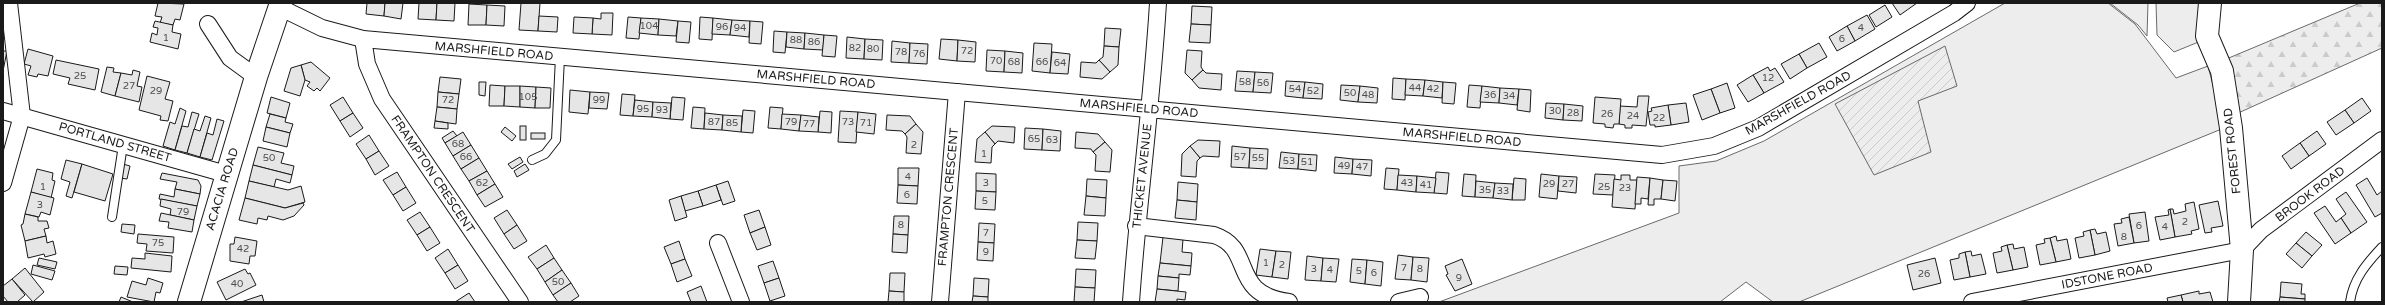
<svg xmlns="http://www.w3.org/2000/svg" width="2385" height="305" font-family="'Varela Round',sans-serif">
	<style>
		.built { fill: #ededed; stroke: #6a6a6a }
		.forest { fill: url(#forest-firs); stroke: #6a6a6a }
		.garden { fill: url(#garden-furrows); stroke: #6a6a6a }
		.building { fill: #e6e6e6; stroke: #1a1a1a }
		.lines { fill: none; stroke-linecap: round; stroke-linejoin: round }
		.lane-casing { stroke: #1a1a1a; stroke-width: 10 }
		.street-casing { stroke: #1a1a1a; stroke-width: 18 }
		.secondary-casing { stroke: #1a1a1a; stroke-width: 24 }
		.lane { stroke: #fff; stroke-width: 8 }
		.street { stroke: #fff; stroke-width: 16 }
		.secondary { stroke: #fff; stroke-width: 22 }
		.labels { text-anchor: middle; dominant-baseline: central; stroke-width: 3; stroke-linejoin: round; paint-order: stroke }
		.number-label { font-size: 10px; fill: #4d4d4d }
		.street-label { font-size: 12px; fill: #1a1a1a; stroke: #fff }
	</style>
	<defs>
		<pattern id="forest-firs" width="22" height="20" patternUnits="userSpaceOnUse"><rect width="22" height="20" fill="#ededed"/><path d="M5 1l3.5 6h-7zM16 11l3.5 6h-7z" fill="#cbcbcb"/></pattern>
		<pattern id="garden-furrows" width="10" height="10" patternUnits="userSpaceOnUse"><rect width="10" height="10" fill="#ededed"/><path d="M-1 1l2-2M0 10L10 0M9 11l2-2" fill="none" stroke="#cbcbcb"/></pattern>
	</defs>
	<rect width="100%" height="100%" fill="#fff"/>
	<g class="built">
		<path d="M2005 3H2108L2135 24 2176 78 2208 66 2224 128 1799 302H1773L1746 282 1720 302H1439L1679 213V166L1716 161 1764 141Z"/>
		<path d="M2110 3H2148L2147 36 2138 25Z"/>
		<path d="M2156 3H2202L2201 41 2174 52 2157 35Z"/>
	</g>
	<path class="forest" d="M2360 3H2382V48L2236 114 2224 60Z"/>
	<path class="garden" d="M1945 46 1957 86 1918 101 1931 152 1874 175 1835 104Z"/>
	<g class="building">
		<path d="M158 3 184 4 180 20 175 19 173 25 160 23 162 17 155 16Z"/>
		<path d="M367 3H385L384 16 366 14Z"/>
		<path d="M385 3H403L401 19 384 16Z"/>
		<path d="M419 3H437L436 20 418 19Z"/>
		<path d="M437 3H455L454 21 436 20Z"/>
		<path d="M521 3H540L538 31 519 30Z"/>
		<path d="M1892 3H1917L1900 15Z"/>
		<path d="M469 4 487 5 486 25H468Z"/>
		<path d="M487 5 505 6 504 26 486 25Z"/>
		<path d="M1885 5 1892 17 1876 27 1869 15Z"/>
		<path d="M1192 6 1212 7 1211 25 1191 24Z"/>
		<path d="M601 13H613L612 35 592 34 593 18 601 19Z"/>
		<path d="M1867 15 1875 29 1855 41 1847 26Z"/>
		<path d="M539 16 558 17 557 32 538 31Z"/>
		<path d="M574 17 593 18 592 34 573 33Z"/>
		<path d="M628 17 641 18 639 39 626 38Z"/>
		<path d="M700 17 713 18 712 40 699 39Z"/>
		<path d="M641 18 659 19 658 35 639 33Z"/>
		<path d="M713 18 732 20 730 35 712 34Z"/>
		<path d="M659 19 678 21 676 36 658 35Z"/>
		<path d="M732 20 750 21 749 37 730 35Z"/>
		<path d="M155 21 173 25 172 32 181 34 178 49 150 42 152 33 157 35 158 28 153 27Z"/>
		<path d="M678 21 691 22 689 43 676 42Z"/>
		<path d="M750 21 763 22 761 44 749 43Z"/>
		<path d="M1191 24 1211 25 1210 43 1189 42Z"/>
		<path d="M1847 26 1855 41 1837 51 1829 37Z"/>
		<path d="M1105 28 1121 29 1119 47 1104 46Z"/>
		<path d="M774 31 787 32 785 53 773 52Z"/>
		<path d="M787 32 805 33 804 49 786 47Z"/>
		<path d="M805 33 824 35 823 50 804 49Z"/>
		<path d="M824 35 837 36 835 57 822 56Z"/>
		<path d="M847 37 865 39 864 59 846 58Z"/>
		<path d="M865 39 883 40 882 60 864 59Z"/>
		<path d="M941 39 958 40 957 61 939 59Z"/>
		<path d="M958 40 976 42 975 62 957 61Z"/>
		<path d="M892 41 910 43 909 63 891 62Z"/>
		<path d="M910 43 928 44 927 64 909 63Z"/>
		<path d="M1034 43 1052 44 1050 73 1032 71Z"/>
		<path d="M1819 43 1827 57 1807 68 1799 54Z"/>
		<path d="M1104 46 1119 47 1118 65 1110 72 1099 60 1103 57Z"/>
		<path d="M28 49 53 56 48 76 38 74 37 77 28 75 31 66 24 64Z"/>
		<path d="M987 50 1005 51 1004 72 986 71Z"/>
		<path d="M1187 50 1202 51 1201 67 1203 70 1192 80 1185 73Z"/>
		<path d="M3 51H7L3 71Z"/>
		<path d="M1005 51 1023 53 1022 73 1004 72Z"/>
		<path d="M1052 52 1070 54 1068 74 1050 73Z"/>
		<path d="M1799 54 1807 68 1790 79 1781 64Z"/>
		<path d="M56 60 99 69 95 90 68 84 70 78 53 74Z"/>
		<path d="M1099 60 1110 72 1102 79 1080 77 1081 62 1096 63Z"/>
		<path d="M311 62 330 78 320 91 317 88 314 91 307 86 310 82 305 80 301 65Z"/>
		<path d="M301 65 305 80 300 96 284 91 291 68Z"/>
		<path d="M107 67 114 68 113 72 121 73 115 96 101 92Z"/>
		<path d="M1768 67 1770 71 1775 68 1784 82 1764 93 1753 75Z"/>
		<path d="M133 70 140 72 137 86 142 87 139 102 115 96 121 73 132 75Z"/>
		<path d="M1203 70 1206 73 1222 74 1221 90 1199 88 1192 80Z"/>
		<path d="M1237 71 1255 72 1253 92 1235 91Z"/>
		<path d="M1255 72 1273 73 1271 93 1253 92Z"/>
		<path d="M1753 75 1764 93 1748 102 1737 85Z"/>
		<path d="M147 76 170 82 165 99 173 101 168 121 160 120 161 116 139 110Z"/>
		<path d="M440 77 461 79 459 94 438 92Z"/>
		<path d="M1393 78 1406 79 1405 100 1392 99Z"/>
		<path d="M1406 79 1425 80 1423 96 1405 95Z"/>
		<path d="M1425 80 1443 82 1442 98 1423 96Z"/>
		<path d="M1286 81 1305 82 1303 98 1285 96Z"/>
		<path d="M479 82H486L485 96 479 95Z"/>
		<path d="M1305 82 1323 84 1322 99 1303 98Z"/>
		<path d="M1443 82 1456 83 1454 104 1442 103Z"/>
		<path d="M1727 83 1735 108 1720 113 1711 89Z"/>
		<path d="M490 85 505 86 504 106H489Z"/>
		<path d="M1341 85 1360 86 1358 102 1340 100Z"/>
		<path d="M1469 85 1482 86 1480 108 1467 107Z"/>
		<path d="M505 86H520V107L504 106Z"/>
		<path d="M520 86 536 87 535 108 520 107Z"/>
		<path d="M1360 86 1378 88 1377 103 1358 102Z"/>
		<path d="M1482 86 1500 88 1499 103 1480 102Z"/>
		<path d="M536 87 551 88 550 108H535Z"/>
		<path d="M1500 88 1519 89 1517 105 1499 103Z"/>
		<path d="M1519 89 1531 90 1530 112 1517 110Z"/>
		<path d="M1711 89 1720 113 1702 120 1693 95Z"/>
		<path d="M570 90 590 92 588 114 569 112Z"/>
		<path d="M438 92 459 94 457 109 437 107Z"/>
		<path d="M590 92 609 93 607 109 589 108Z"/>
		<path d="M622 94 635 95 633 116 620 115Z"/>
		<path d="M1638 96H1649L1646 126 1632 125V128H1625V125L1619 124 1620 106 1637 107Z"/>
		<path d="M271 97 290 103 286 118 267 113Z"/>
		<path d="M343 97 353 113 340 121 330 105Z"/>
		<path d="M672 97 685 98 683 120 670 119Z"/>
		<path d="M1595 97 1621 99 1619 124H1614L1613 128 1605 127V124L1593 123Z"/>
		<path d="M2362 98 2371 111 2354 123 2345 110Z"/>
		<path d="M635 100 653 102 652 117 633 116Z"/>
		<path d="M653 102 671 103 670 119 652 117Z"/>
		<path d="M1546 103 1564 104 1563 120 1545 118Z"/>
		<path d="M1686 103 1689 122 1671 125 1668 105Z"/>
		<path d="M1564 104 1583 106 1582 121 1563 120Z"/>
		<path d="M1668 105 1671 125 1655 127V125H1650L1648 112 1652 111 1651 108Z"/>
		<path d="M437 107 457 109 456 124 435 121Z"/>
		<path d="M693 107 705 108 704 129 691 128Z"/>
		<path d="M770 107 783 108 781 129 768 128Z"/>
		<path d="M180 108 186 111 175 150 163 146 170 122 175 124Z"/>
		<path d="M743 110 755 111 753 133 741 132Z"/>
		<path d="M2345 110 2354 123 2336 135 2327 122Z"/>
		<path d="M820 111 832 112 831 133 818 132Z"/>
		<path d="M840 111 858 112 856 143 838 142Z"/>
		<path d="M192 112 199 114 187 153 175 150 182 126 188 127Z"/>
		<path d="M858 112 876 114 874 134 856 132Z"/>
		<path d="M353 113 363 128 350 137 340 121Z"/>
		<path d="M705 113 723 115 722 130 704 129Z"/>
		<path d="M270 114 286 118 285 122 293 124 290 133 266 127Z"/>
		<path d="M782 114 801 115 799 131 781 129Z"/>
		<path d="M723 115 742 116 741 132 722 130Z"/>
		<path d="M801 115 819 117 818 132 799 131Z"/>
		<path d="M887 115 910 116 916 124 905 134 902 131 886 130Z"/>
		<path d="M205 116 211 118 200 157 187 153 194 129 200 131Z"/>
		<path d="M217 119 224 121 212 160 200 157 207 133 213 135Z"/>
		<path d="M435 121 448 123V129L434 128Z"/>
		<path d="M916 124 923 132 921 154 906 153 907 137 905 134Z"/>
		<rect x="520" y="126" width="6" height="14"/>
		<path d="M992 126 1015 127 1014 143 998 141 995 144 985 132Z"/>
		<path d="M266 127 290 133 287 147 263 141Z"/>
		<path d="M505 127 516 136 512 141 501 132Z"/>
		<path d="M1025 128 1043 129 1042 150 1024 149Z"/>
		<path d="M1043 129 1061 131 1060 151 1042 150Z"/>
		<path d="M453 131 457 136 445 143 442 138Z"/>
		<path d="M2317 131 2326 144 2309 156 2300 143Z"/>
		<path d="M463 132 471 145 453 156 445 143Z"/>
		<path d="M985 132 995 144 992 147 991 163 975 162 977 139Z"/>
		<path d="M1076 132 1098 134 1105 142 1093 152 1091 149 1075 148Z"/>
		<rect x="531" y="133" width="14" height="6"/>
		<path d="M369 135 379 151 366 159 356 144Z"/>
		<path d="M1198 140 1220 141 1219 157 1203 156 1200 158 1190 146Z"/>
		<path d="M1105 142 1112 150 1110 172 1095 171 1096 155 1093 152Z"/>
		<path d="M2300 143 2309 156 2291 169 2282 156Z"/>
		<path d="M471 145 479 158 461 169 453 156Z"/>
		<path d="M1190 146 1200 158 1197 161 1196 177 1181 176 1182 154Z"/>
		<path d="M1232 146 1250 148 1249 168 1231 167Z"/>
		<path d="M258 147 284 153 281 163 294 166 292 175 253 165Z"/>
		<path d="M1250 148 1268 149 1267 169 1249 168Z"/>
		<path d="M379 151 389 166 375 175 366 159Z"/>
		<path d="M1281 152 1299 154 1298 169 1279 168Z"/>
		<path d="M1299 154 1317 155 1316 171 1298 169Z"/>
		<path d="M520 157 523 162 512 169 508 164Z"/>
		<path d="M1335 157 1353 159 1352 174 1334 173Z"/>
		<path d="M479 158 487 171 469 181 461 169Z"/>
		<path d="M1353 159 1372 160 1371 176 1352 174Z"/>
		<path d="M66 160 82 164 72 198 66 196 70 182 61 179Z"/>
		<path d="M82 164 113 174 105 201 74 192Z"/>
		<path d="M123 164 130 166 127 179 120 178Z"/>
		<path d="M525 164 529 170 517 177 514 171Z"/>
		<path d="M253 165 292 175 290 183 276 179 274 187 249 181Z"/>
		<path d="M898 168H919L918 186 898 185Z"/>
		<path d="M1386 168 1399 169 1397 190 1384 189Z"/>
		<path d="M37 169 53 173 52 180 55 181 51 198 31 192Z"/>
		<path d="M487 171 495 184 477 195 469 181Z"/>
		<path d="M397 172 406 187 393 195 383 180Z"/>
		<path d="M1436 172 1449 173 1447 194 1434 193Z"/>
		<path d="M162 173 198 180 201 186 200 194 175 189 177 182 160 179Z"/>
		<path d="M976 173 996 174V192L976 191Z"/>
		<path d="M1464 174 1476 175 1475 197 1462 196Z"/>
		<path d="M1541 174 1559 176 1557 199 1539 197Z"/>
		<path d="M1595 174 1615 175 1613 195 1593 194Z"/>
		<path d="M1398 175 1417 176 1416 192 1397 190Z"/>
		<path d="M1621 175H1630V180H1637L1635 209 1612 207 1614 179 1621 180Z"/>
		<path d="M1417 176 1436 178 1434 193 1416 192Z"/>
		<path d="M1559 176 1577 177 1576 193 1558 191Z"/>
		<path d="M1637 177 1650 178 1648 199 1641 198V204H1635Z"/>
		<path d="M1514 178 1526 179 1525 200H1512Z"/>
		<path d="M1650 178 1663 180 1661 199H1654V205H1648Z"/>
		<path d="M2367 178 2377 195 2382 191V213L2375 217 2356 185Z"/>
		<path d="M1087 179 1107 180 1106 198 1086 196Z"/>
		<path d="M1663 180 1677 181 1675 201 1661 199Z"/>
		<path d="M249 181 288 190 301 186 305 202 285 208 245 198Z"/>
		<path d="M728 181 735 201 723 205 716 185Z"/>
		<path d="M1476 181 1495 183 1493 198 1475 197Z"/>
		<path d="M1178 182 1198 184 1197 202 1177 200Z"/>
		<path d="M1495 183 1513 184 1512 200 1493 198Z"/>
		<path d="M495 184 503 197 485 207 477 195Z"/>
		<path d="M716 185 721 200 703 206 698 191Z"/>
		<path d="M898 185 918 186 917 204 897 203Z"/>
		<path d="M406 187 416 203 403 211 393 195Z"/>
		<path d="M175 189 200 194 197 206 159 199 160 194 174 197Z"/>
		<path d="M698 191 703 206 685 211 681 196Z"/>
		<path d="M976 191 996 192 995 210 975 209Z"/>
		<path d="M31 192 54 198 50 215 41 212 39 217 25 214Z"/>
		<path d="M2346 192 2367 222 2351 233 2341 218 2346 214 2336 199Z"/>
		<path d="M681 196 687 217 675 221 669 200Z"/>
		<path d="M1086 196 1106 198 1105 216 1084 215Z"/>
		<path d="M245 198 285 208 303 203 304 205 294 216 283 220 268 216 267 220 258 218 257 224 239 220Z"/>
		<path d="M161 199 197 206 194 220 170 215 171 209 160 206Z"/>
		<path d="M1177 200 1197 202 1196 220 1175 218Z"/>
		<path d="M2218 201 2223 226 2211 228 2212 232 2205 233 2199 205Z"/>
		<path d="M2194 202 2199 229 2191 231 2192 234 2175 237 2170 209H2173L2174 214 2186 211 2185 204Z"/>
		<path d="M2325 206 2336 222 2341 218 2351 233 2335 244 2314 213Z"/>
		<path d="M2170 209 2175 237 2160 240 2155 217 2169 215 2168 210Z"/>
		<path d="M507 210 517 225 504 234 494 218Z"/>
		<path d="M759 210 765 227 750 233 744 215Z"/>
		<path d="M420 212 430 227 417 235 407 220Z"/>
		<path d="M2145 212 2149 241 2134 243 2129 214Z"/>
		<path d="M161 213 194 220 192 232 168 228 169 222 159 221Z"/>
		<path d="M25 214 38 217V221H47L49 228 44 229 46 236 25 241 21 225 23 224Z"/>
		<path d="M894 216H909L908 235 893 234Z"/>
		<path d="M2129 217 2134 243 2118 246 2114 224 2122 223 2121 219Z"/>
		<path d="M1078 222 1098 223 1097 241 1077 240Z"/>
		<path d="M979 223 995 224 994 243 978 242Z"/>
		<path d="M122 224 135 225 134 234 121 232Z"/>
		<path d="M517 225 527 241 514 249 504 234Z"/>
		<path d="M430 227 440 243 427 251 417 235Z"/>
		<path d="M765 227 771 245 757 250 750 233Z"/>
		<path d="M2095 229 2097 234 2106 232 2110 251 2095 255 2090 230Z"/>
		<path d="M2090 230 2095 255 2079 258 2075 238 2084 236 2083 232Z"/>
		<path d="M2306 232 2322 245 2312 256 2296 243Z"/>
		<path d="M138 234 174 237 173 253 146 251 147 244 137 243Z"/>
		<path d="M893 234 908 235 907 253 892 252Z"/>
		<path d="M46 236 47 243 53 241 56 254 45 257 44 254 28 258 25 241Z"/>
		<path d="M2056 236 2057 241 2067 239 2071 259 2056 262 2050 238Z"/>
		<path d="M235 237 257 241 255 256H250L249 264 230 261V244H234Z"/>
		<path d="M1163 237 1183 239 1182 252 1192 253 1191 266 1160 263Z"/>
		<path d="M2050 238 2056 262 2040 265 2036 245 2045 243 2044 239Z"/>
		<path d="M1077 240 1097 241 1095 259 1075 258Z"/>
		<path d="M679 241 685 259 671 264 664 247Z"/>
		<path d="M978 242 994 243 993 261 977 260Z"/>
		<path d="M2296 243 2312 256 2302 268 2286 254Z"/>
		<path d="M2013 244 2014 249 2024 247 2028 267 2013 270 2007 245Z"/>
		<path d="M546 245 554 258 537 269 528 257Z"/>
		<path d="M2007 245 2013 270 1997 273 1993 253 2002 251 2001 247Z"/>
		<path d="M448 249 458 265 445 273 435 258Z"/>
		<path d="M1260 249 1276 251 1272 277 1256 275Z"/>
		<path d="M1276 251 1291 252 1288 279 1272 277Z"/>
		<path d="M1971 251 1972 256 1981 254 1986 274 1970 277 1965 252Z"/>
		<path d="M1965 252 1970 277 1954 280 1950 260 1959 258V254Z"/>
		<path d="M145 253 172 256 171 272 131 268 132 258 145 259Z"/>
		<path d="M1398 255 1413 257 1411 280 1395 279Z"/>
		<path d="M1307 256 1323 258 1321 281 1305 280Z"/>
		<path d="M1413 257 1429 258 1427 282 1411 280Z"/>
		<path d="M39 258 57 262 55 269 37 265Z"/>
		<path d="M554 258 562 270 545 282 537 269Z"/>
		<path d="M1323 258 1339 259 1336 282 1321 281Z"/>
		<path d="M1935 258 1941 283 1913 290 1907 265Z"/>
		<path d="M685 259 692 276 677 282 671 264Z"/>
		<path d="M1352 259 1367 260 1365 284 1350 282Z"/>
		<path d="M1462 259 1472 284 1455 291 1446 275 1448 274 1445 266Z"/>
		<path d="M1367 260 1383 262 1381 286 1365 284Z"/>
		<path d="M773 261 779 278 764 283 758 266Z"/>
		<path d="M1160 263 1191 266 1190 275 1179 274V278L1158 276Z"/>
		<path d="M33 265 55 271 52 280 31 274Z"/>
		<path d="M458 265 468 281 455 289 445 273Z"/>
		<path d="M115 266 128 267 127 275 114 274Z"/>
		<path d="M25 268 44 292 33 302 12 279Z"/>
		<path d="M245 269 248 274 250 273 256 285 226 300 217 282Z"/>
		<path d="M1076 269 1096 270 1095 288 1075 287Z"/>
		<path d="M562 270 571 283 553 295 545 282Z"/>
		<path d="M890 273H905L904 292 889 291Z"/>
		<path d="M1158 276 1179 278 1178 291 1157 289Z"/>
		<path d="M148 278 163 283 160 293 156 292 154 302 127 297 132 281 146 285Z"/>
		<path d="M779 278 785 296 770 301 764 283Z"/>
		<path d="M974 278 989 279 988 297 973 296Z"/>
		<path d="M12 279 25 295 17 302H8L3 296V286Z"/>
		<path d="M2281 282 2302 284 2301 294H2305V299L2280 297Z"/>
		<path d="M571 283 579 296 570 302H558L553 295Z"/>
		<path d="M701 286 707 302H691L687 292Z"/>
		<path d="M1075 287 1095 288 1094 302H1074Z"/>
		<path d="M1157 289 1186 292 1185 300 1177 299V302H1155Z"/>
		<path d="M889 291 904 292V302H888Z"/>
		<path d="M2199 291V294L2210 292 2213 302H2183L2181 295Z"/>
		<path d="M469 293 475 302H455Z"/>
		<path d="M262 295 264 302H241Z"/>
		<path d="M2181 295 2183 302H2168L2167 298Z"/>
		<path d="M973 296 988 297V302H972Z"/>
		<path d="M121 297 133 302H119Z"/>
		<path d="M2280 297 2305 299V302H2279Z"/>
	</g>
	<g class="lines">
		<g class="lane-casing">
			<g id="lane">
				<path d="M532 160 545 154 556 140 560 57"/>
				<path d="M112 217 123 145"/>
				<path d="M2350 302C2353 279 2367 263 2382 247"/>
			</g>
		</g>
		<g class="street-casing">
			<g id="street">
				<path d="M279 7 322 28 363 39 1662 155 1714 146 1758 128 1954 13 1967 3"/>
				<path d="M208 24 230 58 256 77"/>
				<path d="M363 39 367 64 382 99 520 302"/>
				<path d="M3 111 226 174"/>
				<path d="M3 183 22 116 9 3"/>
				<path d="M1136 226 1214 235C1256 249 1228 294 1289 302"/>
				<path d="M718 243 741 302"/>
				<path d="M940 302 957 92"/>
				<path d="M1131 302C1138 202 1152 103 1158 3"/>
				<path d="M1399 302 1420 297"/>
				<path d="M1972 302 2242 250 2261 230 2382 140"/>
			</g>
		</g>
		<g class="secondary-casing">
			<g id="secondary">
				<path d="M2210 3 2207 36 2222 71 2231 128 2242 250 2239 302"/>
				<path d="M189 302 256 77 281 3"/>
			</g>
		</g>
		<use href="#lane" class="lane"/>
		<use href="#street" class="street"/>
		<use href="#secondary" class="secondary"/>
	</g>
	<g class="labels">
		<g class="number-label">
			<text x="649" y="26">104</text>
			<text x="722" y="27">96</text>
			<text x="740" y="28">94</text>
			<text x="1861" y="28">4</text>
			<text x="166" y="38">1</text>
			<text x="1842" y="39">6</text>
			<text x="796" y="40">88</text>
			<text x="814" y="42">86</text>
			<text x="855" y="48">82</text>
			<text x="873" y="49">80</text>
			<text x="967" y="51">72</text>
			<text x="901" y="52">78</text>
			<text x="919" y="54">76</text>
			<text x="996" y="61">70</text>
			<text x="1014" y="62">68</text>
			<text x="1042" y="62">66</text>
			<text x="1060" y="63">64</text>
			<text x="80" y="76">25</text>
			<text x="1768" y="78">12</text>
			<text x="1245" y="82">58</text>
			<text x="1263" y="83">56</text>
			<text x="129" y="86">27</text>
			<text x="1415" y="88">44</text>
			<text x="1295" y="89">54</text>
			<text x="1433" y="89">42</text>
			<text x="156" y="91">29</text>
			<text x="1313" y="91">52</text>
			<text x="1350" y="93">50</text>
			<text x="1368" y="95">48</text>
			<text x="1490" y="95">36</text>
			<text x="1509" y="96">34</text>
			<text x="528" y="97">105</text>
			<text x="448" y="100">72</text>
			<text x="599" y="100">99</text>
			<text x="643" y="109">95</text>
			<text x="662" y="110">93</text>
			<text x="1555" y="111">30</text>
			<text x="1573" y="113">28</text>
			<text x="1607" y="114">26</text>
			<text x="1633" y="116">24</text>
			<text x="1659" y="118">22</text>
			<text x="714" y="122">87</text>
			<text x="791" y="122">79</text>
			<text x="848" y="122">73</text>
			<text x="732" y="123">85</text>
			<text x="866" y="123">71</text>
			<text x="809" y="124">77</text>
			<text x="1034" y="139">65</text>
			<text x="1052" y="140">63</text>
			<text x="458" y="144">68</text>
			<text x="914" y="145">2</text>
			<text x="984" y="154">1</text>
			<text x="466" y="157">66</text>
			<text x="1240" y="157">57</text>
			<text x="269" y="158">50</text>
			<text x="1258" y="158">55</text>
			<text x="1289" y="161">53</text>
			<text x="1307" y="162">51</text>
			<text x="1344" y="166">49</text>
			<text x="1362" y="167">47</text>
			<text x="908" y="177">4</text>
			<text x="482" y="183">62</text>
			<text x="986" y="183">3</text>
			<text x="1407" y="183">43</text>
			<text x="1549" y="184">29</text>
			<text x="1568" y="184">27</text>
			<text x="1426" y="185">41</text>
			<text x="43" y="187">1</text>
			<text x="1604" y="187">25</text>
			<text x="1625" y="188">23</text>
			<text x="1485" y="190">35</text>
			<text x="1503" y="191">33</text>
			<text x="907" y="195">6</text>
			<text x="985" y="201">5</text>
			<text x="40" y="205">3</text>
			<text x="183" y="212">79</text>
			<text x="2185" y="222">2</text>
			<text x="901" y="225">8</text>
			<text x="2139" y="226">6</text>
			<text x="2165" y="227">4</text>
			<text x="986" y="233">7</text>
			<text x="2124" y="237">8</text>
			<text x="158" y="243">75</text>
			<text x="243" y="249">42</text>
			<text x="986" y="252">9</text>
			<text x="1266" y="263">1</text>
			<text x="1282" y="265">2</text>
			<text x="1404" y="268">7</text>
			<text x="1314" y="269">3</text>
			<text x="1420" y="269">8</text>
			<text x="1330" y="270">4</text>
			<text x="1359" y="271">5</text>
			<text x="1374" y="273">6</text>
			<text x="1924" y="274">26</text>
			<text x="1459" y="278">9</text>
			<text x="558" y="282">50</text>
			<text x="237" y="284">40</text>
		</g>
		<g class="street-label">
			<text transform="translate(494 51) rotate(5)">MARSHFIELD ROAD</text>
			<text transform="translate(816 79) rotate(5)">MARSHFIELD ROAD</text>
			<text transform="translate(1798 103) rotate(-29)">MARSHFIELD ROAD</text>
			<text transform="translate(1139 108) rotate(5)">MARSHFIELD ROAD</text>
			<text transform="translate(1462 137) rotate(5)">MARSHFIELD ROAD</text>
			<text transform="translate(115 142) rotate(16)">PORTLAND STREET</text>
			<text transform="translate(2232 151) rotate(-96)">FOREST ROAD</text>
			<text transform="translate(433 174) rotate(56)">FRAMPTON CRESCENT</text>
			<text transform="translate(1142 176) rotate(-84)">THICKET AVENUE</text>
			<text transform="translate(222 189) rotate(-73)">ACACIA ROAD</text>
			<text transform="translate(2310 194) rotate(-37)">BROOK ROAD</text>
			<text transform="translate(948 197) rotate(-85)">FRAMPTON CRESCENT</text>
			<text transform="translate(2107 276) rotate(-11)">IDSTONE ROAD</text>
		</g>
	</g>
	<rect width="2385" height="305" fill="none" stroke="#1a1a1a" stroke-width="8"/>
</svg>
